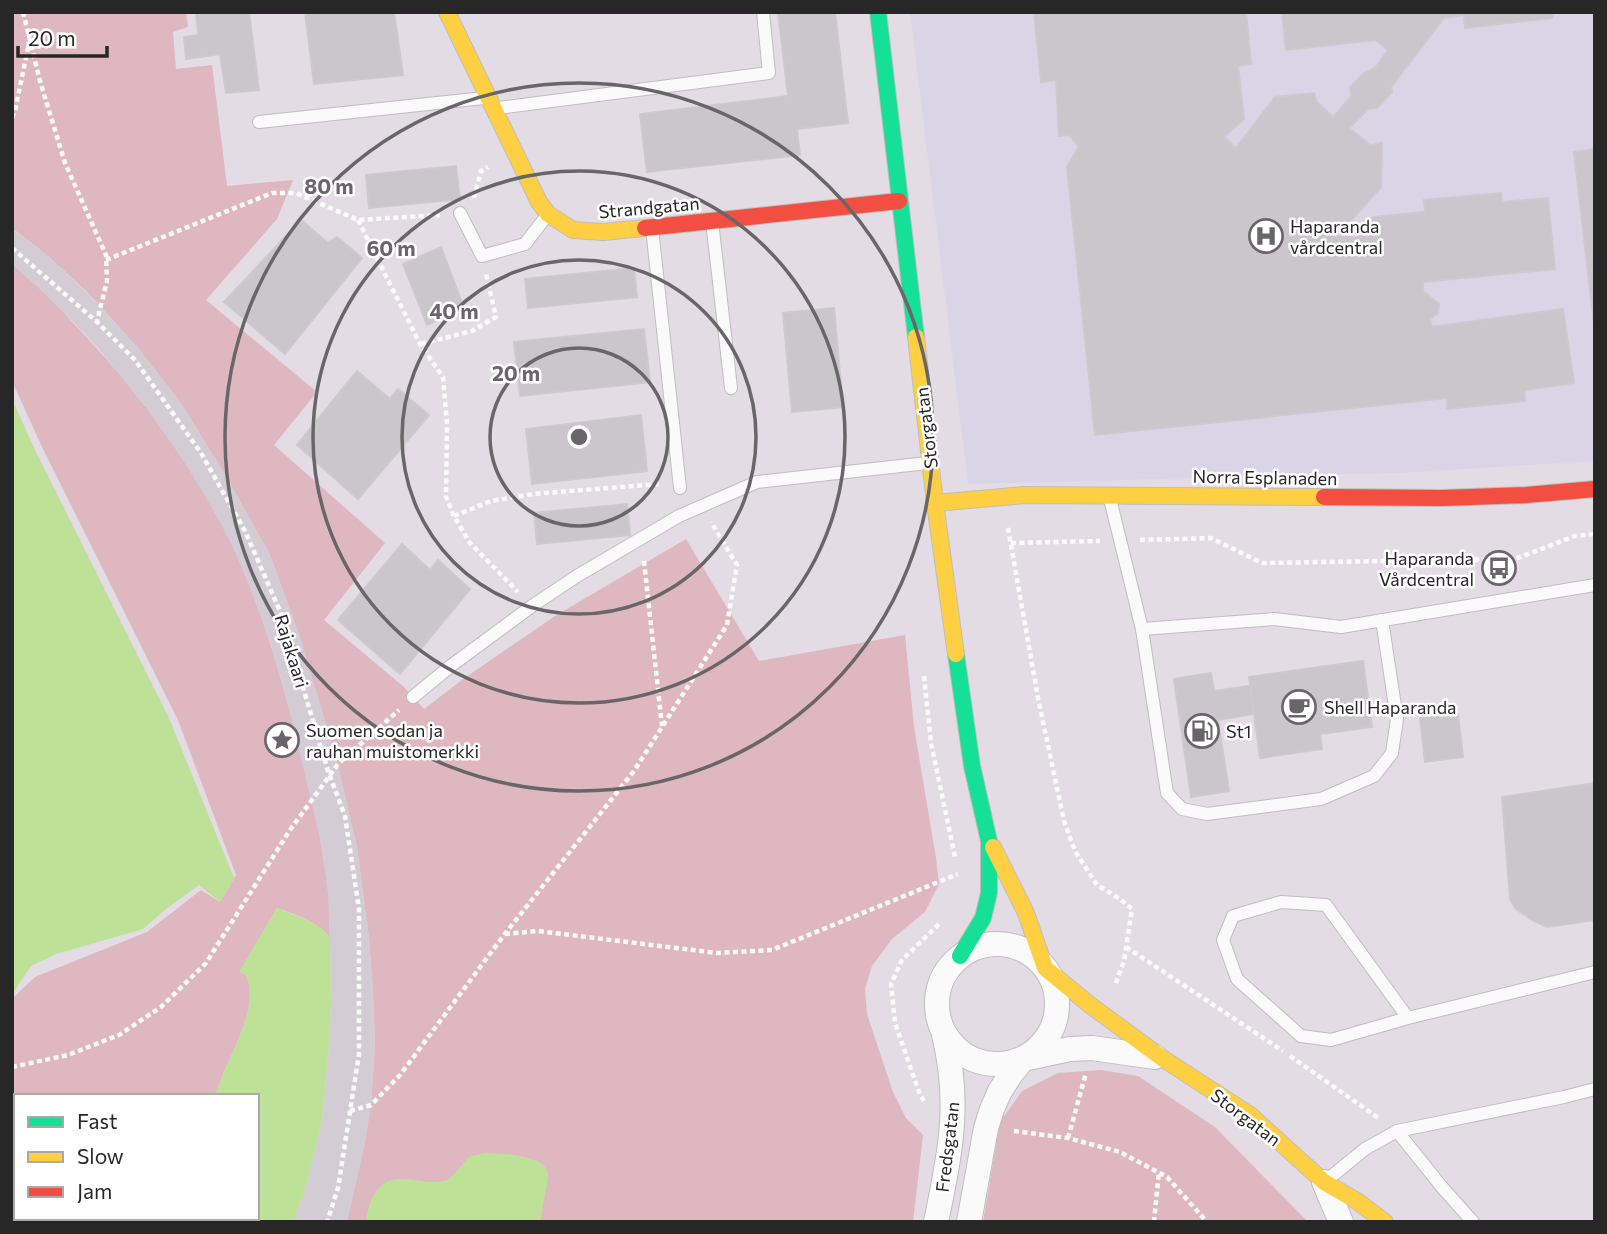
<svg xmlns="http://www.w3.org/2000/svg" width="1607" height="1234" font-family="Commissioner,sans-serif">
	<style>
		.medical { fill: #dad5e6 }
		.green { fill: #dfb7c0 }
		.plaza { fill: #d3ccd5 }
		.water { fill: #bde196 }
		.building { fill: #cbc6cb; stroke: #cec8cf; stroke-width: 2 }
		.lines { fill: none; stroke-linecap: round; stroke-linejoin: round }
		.lane-casing { stroke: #bebebe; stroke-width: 14 }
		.street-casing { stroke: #bebebe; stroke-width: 26 }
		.fast-casing { stroke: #bebebe; stroke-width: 18 }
		.slow-casing { stroke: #bebebe; stroke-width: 18 }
		.jam-casing { stroke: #bebebe; stroke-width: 18 }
		.path { stroke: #fbfafb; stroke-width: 4.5; stroke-dasharray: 5 3.5; stroke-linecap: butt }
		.lane { stroke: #fbfafb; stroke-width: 12 }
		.street { stroke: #fbfafb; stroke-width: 24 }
		.fast { stroke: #16e098; stroke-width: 16 }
		.slow { stroke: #ffcf43; stroke-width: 16 }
		.jam { stroke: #f24e42; stroke-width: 16 }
		.ring { fill: none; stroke: #696669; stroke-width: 3.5 }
		.labels { text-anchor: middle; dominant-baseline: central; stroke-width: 5; stroke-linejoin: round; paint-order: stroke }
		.street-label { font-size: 18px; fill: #272727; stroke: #fff }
		.poi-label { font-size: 18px; fill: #272727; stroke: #fff; text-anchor: start }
		.centre { fill: #696669; stroke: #fff; stroke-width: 3.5 }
		.ring-label { font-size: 21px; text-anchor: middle; font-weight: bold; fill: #696669; stroke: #fff; stroke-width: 5; stroke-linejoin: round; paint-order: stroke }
	</style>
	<rect width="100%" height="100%" fill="#e3dce4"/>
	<path class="medical" d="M910 12H1595V461L1400 473 968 484Z"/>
	<g class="green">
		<path d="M12 12H186L188 27 173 32 176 69 212 65 227 186 293 180 277 219 206 300 317 392 274 445 385 543 324 620 404 687 424 709 466 677 555 616 686 539 759 661 905 635 914 727 936 858 939 884 925 912 892 939 872 966 865 989 867 1014 893 1092 906 1118 923 1135 913 1222H347L364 1144 371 1105 375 1043 373 993 369 939 357 847 336 758 299 635 270 555 226 476 180 402 138 348 87 292 48 256 12 228Z"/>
		<path d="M12 264C36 283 57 305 77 327 137 390 193 465 231 543 262 608 282 679 300 750 311 796 323 842 328 890 330 906 329 922 330 938 319 922 295 914 277 908L240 972 246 975C259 1004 236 1043 225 1070 221 1078 219 1087 214 1096H16V1218H217L226 1222H12V1011L14 997 35 977 147 932 201 890 220 902 236 875 178 720 42 447 12 381Z"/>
		<path d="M1101 1070 1138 1076 1215 1127 1308 1222H983L1000 1122 1022 1091 1058 1073Z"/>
	</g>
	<path class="plaza" d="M12 229 48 256 87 293 138 348 180 402 226 476 270 555 299 635 336 758 357 847 369 939 373 993 375 1043 371 1105 365 1144 347 1222H293L307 1183 322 1120 328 1058 331 1005 330 938 328 892 320 838 287 699 270 642 245 574 231 543 216 515 186 464 145 406 98 348 58 306 12 264Z"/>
	<g class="water">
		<path d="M12 399 35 450 169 718 234 878 220 902 199 885 166 909 143 929 56 954 31 966 12 994Z"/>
		<path d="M277 908C295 916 319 921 330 938L331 1005 328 1058 322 1120 307 1183 293 1222H226L217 1218H257V1096H214C219 1087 221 1078 225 1070 236 1043 259 1004 246 975L239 972Z"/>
		<path d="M484 1153C499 1153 535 1155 545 1167 548 1171 548 1174 548 1179L540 1222H366C367 1212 369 1203 374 1195 392 1165 418 1187 444 1181 455 1178 460 1165 468 1158 472 1155 479 1155 484 1153Z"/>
	</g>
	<g class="building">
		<path d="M196 12H249L259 90 226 93 220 54 186 59 184 37 198 35Z"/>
		<path d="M305 12H394L403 75 314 84Z"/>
		<path d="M778 12H835L848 123 797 129 800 155 647 172 640 114 788 96Z"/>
		<path d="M1034 12H1246L1251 64 1238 66 1244 119 1224 137 1236 148 1275 97 1314 93 1317 102 1333 117 1351 97 1350 87 1364 73 1375 68 1388 50 1376 40 1286 50 1282 12H1552L1553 18 1465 28 1464 15 1444 18 1391 87 1392 92 1377 108 1368 109 1349 128 1370 145 1382 143 1381 187 1342 231 1355 239 1372 217 1425 212 1424 200 1501 193 1502 202 1548 198 1555 269 1423 282V291L1439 304 1438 313 1430 319 1432 327 1563 309 1574 383 1524 390 1525 401 1447 409V398L1095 435 1067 167 1079 146 1069 135 1059 136 1056 80 1041 82Z"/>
		<path d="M1595 149V333L1574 152Z"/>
		<path d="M456 166 460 199 369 208 366 175Z"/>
		<path d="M301 220 328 243 337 237 362 258 285 354 224 302Z"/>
		<path d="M441 247 464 308 427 325 403 264Z"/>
		<path d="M634 268 637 297 528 308 525 279Z"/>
		<path d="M834 308 843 407 792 412 783 313Z"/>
		<path d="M644 329 650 382 520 396 514 342Z"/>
		<path d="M357 371 390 399 398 389 429 415 358 499 297 445Z"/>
		<path d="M641 415 647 471 532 484 526 429Z"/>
		<path d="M627 504 630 535 537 544 534 513Z"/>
		<path d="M402 544 430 570 438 560 470 589 400 674 338 620Z"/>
		<path d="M1363 661 1372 727 1320 734 1322 749 1260 758 1249 677Z"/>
		<path d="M1211 673 1214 691 1250 686 1254 714 1218 720 1229 791 1191 797 1174 679Z"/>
		<path d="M1458 714 1463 757 1425 762 1420 718Z"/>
		<path d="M1595 783V920L1547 927 1530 919 1516 909 1510 899 1502 797Z"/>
	</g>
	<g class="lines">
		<g class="lane-casing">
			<g id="lane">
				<path d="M498 108 769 73 763 12"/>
				<path d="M259 122 484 98"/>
				<path d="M460 213 482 256 525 244 548 214"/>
				<path d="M712 221 731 388"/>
				<path d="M652 228 680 488"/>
				<path d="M1110 499 1142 629 1167 793 1182 809 1207 814 1321 799 1374 776 1392 753 1397 719 1382 620"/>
				<path d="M1142 629 1274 619 1341 627 1595 585"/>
				<path d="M413 697 452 665 532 606 577 576 679 516 757 482 927 463"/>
				<path d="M1408 1018 1326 905 1281 902 1233 916 1223 940 1237 979 1301 1036 1331 1040 1408 1018 1595 972"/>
				<path d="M1397 1131 1441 1186 1473 1222"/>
				<path d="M1327 1180 1365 1149 1397 1131 1564 1097 1595 1089"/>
			</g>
		</g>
		<g class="street-casing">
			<g id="street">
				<circle cx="997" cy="1004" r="60"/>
				<path d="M1324 1182 1341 1222"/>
				<path d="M936 1222C950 1154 961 1104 944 1035"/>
				<path d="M969 1222 986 1128 992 1109 1000 1091 1011 1074 1023 1059 1070 1049 1092 1048 1155 1057"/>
			</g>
		</g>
		<g class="fast-casing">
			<g id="fast">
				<path d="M878 12 916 337"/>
				<path d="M956 654 972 766 989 841V893L983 918 960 956"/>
			</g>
		</g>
		<g class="slow-casing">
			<g id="slow">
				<path d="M447 12 539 202 548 214 573 230 603 232 645 228"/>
				<path d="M916 337 935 503 956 654"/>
				<path d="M935 503 1025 495 1324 497"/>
				<path d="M993 847 1026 913 1045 968 1090 1005 1162 1058 1250 1115 1324 1182 1357 1201 1385 1222"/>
			</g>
		</g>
		<g class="jam-casing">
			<g id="jam">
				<path d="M645 228 899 201"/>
				<path d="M1324 497 1442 498 1526 495 1595 489"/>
			</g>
		</g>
		<g class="path">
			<path d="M23 12 40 81 65 163 106 255 107 281 97 321"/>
			<path d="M12 118 15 111 29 43"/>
			<path d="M474 198 481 171 488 167"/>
			<path d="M358 220 420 344 443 377 447 424 446 497 454 516 470 543 518 592"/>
			<path d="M12 248 97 322 135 360 201 453 245 531 280 611 328 771 345 816 359 909V1054L338 1188 327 1222"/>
			<path d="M106 260 272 193H296L358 220 440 215"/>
			<path d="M421 344 472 331 496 317 486 274"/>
			<path d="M454 516 491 501 533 494 659 484"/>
			<path d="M1008 528 1038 698 1064 821 1075 851 1097 885 1120 899 1132 909 1124 961 1115 985"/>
			<path d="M1140 540 1211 538 1262 563 1515 559 1575 536 1595 534"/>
			<path d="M1011 543 1100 541"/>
			<path d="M644 561 662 726"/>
			<path d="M924 676 931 743 955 857"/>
			<path d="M505 934 538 931 717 953 772 950 958 874"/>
			<path d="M1126 947 1283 1051"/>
			<path d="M1290 1056 1380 1119"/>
			<path d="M12 1067 68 1055 119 1035 161 1007 206 963 290 830 338 764 399 710"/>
			<path d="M924 1101 920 1095 895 1023 891 984 902 960 940 923"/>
			<path d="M350 1111 371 1105 400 1075 504 935 634 771 727 625 737 565 711 522"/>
			<path d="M1014 1131 1068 1138 1120 1152 1167 1177 1207 1222"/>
			<path d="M1068 1138 1086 1073"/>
			<path d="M1154 1222 1159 1171"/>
		</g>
		<use href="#lane" class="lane"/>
		<use href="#street" class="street"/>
		<use href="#fast" class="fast"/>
		<use href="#slow" class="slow"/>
		<use href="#jam" class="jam"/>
	</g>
	<g class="ring">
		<circle cx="579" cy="437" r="89"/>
		<circle cx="579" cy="437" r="177"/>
		<circle cx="579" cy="437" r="266"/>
		<circle cx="579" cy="437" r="354"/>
	</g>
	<defs>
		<g id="hospital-ring" transform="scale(1.75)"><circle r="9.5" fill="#fff" stroke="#696669" stroke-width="1.5"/><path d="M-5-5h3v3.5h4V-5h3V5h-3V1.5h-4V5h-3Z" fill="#696669"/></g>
		<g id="bus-ring" transform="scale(1.75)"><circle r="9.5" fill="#fff" stroke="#696669" stroke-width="1.5"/><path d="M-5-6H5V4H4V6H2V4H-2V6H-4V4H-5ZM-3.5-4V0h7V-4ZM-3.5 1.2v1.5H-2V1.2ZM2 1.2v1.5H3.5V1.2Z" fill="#696669"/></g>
		<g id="cafe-ring" transform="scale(1.75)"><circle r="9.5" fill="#fff" stroke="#696669" stroke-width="1.5"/><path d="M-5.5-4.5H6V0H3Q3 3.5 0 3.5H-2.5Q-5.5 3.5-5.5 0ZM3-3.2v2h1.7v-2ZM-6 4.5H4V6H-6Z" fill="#696669"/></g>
		<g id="fuel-ring" transform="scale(1.75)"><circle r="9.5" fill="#fff" stroke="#696669" stroke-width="1.5"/><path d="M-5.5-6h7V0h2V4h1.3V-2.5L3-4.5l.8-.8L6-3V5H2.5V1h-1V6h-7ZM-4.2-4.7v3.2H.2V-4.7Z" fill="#696669"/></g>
		<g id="sight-ring" transform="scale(1.75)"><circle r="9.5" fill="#fff" stroke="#696669" stroke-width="1.5"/><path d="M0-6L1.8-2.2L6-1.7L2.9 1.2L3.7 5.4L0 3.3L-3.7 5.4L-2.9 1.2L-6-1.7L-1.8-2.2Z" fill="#696669"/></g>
	</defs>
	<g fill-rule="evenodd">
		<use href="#hospital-ring" x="1266" y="236"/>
		<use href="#bus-ring" x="1499" y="568"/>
		<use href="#cafe-ring" x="1299" y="707"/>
		<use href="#fuel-ring" x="1202" y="731"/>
		<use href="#sight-ring" x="282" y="740"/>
	</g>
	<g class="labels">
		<g class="street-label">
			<text transform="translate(649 207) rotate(-5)">Strandgatan</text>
			<text transform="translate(926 428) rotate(-97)">Storgatan</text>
			<text transform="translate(1265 477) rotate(1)">Norra Esplanaden</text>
			<text transform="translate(292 651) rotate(73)">Rajakaari</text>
			<text transform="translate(1246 1117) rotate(37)">Storgatan</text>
			<text transform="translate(947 1147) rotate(-83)">Fredsgatan</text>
		</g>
		<g class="poi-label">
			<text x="1290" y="226">Haparanda<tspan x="1290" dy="21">vårdcentral</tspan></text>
			<text x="1474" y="558" text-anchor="end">Haparanda<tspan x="1474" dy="21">Vårdcentral</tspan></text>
			<text x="1324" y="707">Shell Haparanda</text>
			<text x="306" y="730">Suomen sodan ja<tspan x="306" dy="21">rauhan muistomerkki</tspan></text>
			<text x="1226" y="731">St1</text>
		</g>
	</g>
	<circle cx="579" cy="437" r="10" class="centre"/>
	<g class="ring-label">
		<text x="329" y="194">80 m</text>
		<text x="391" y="256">60 m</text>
		<text x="454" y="319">40 m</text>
		<text x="516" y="381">20 m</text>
	</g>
	<rect width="1607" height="1234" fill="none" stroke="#272727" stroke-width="28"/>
	<rect x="14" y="1094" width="245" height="126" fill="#ffffff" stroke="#a9a9a9" stroke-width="2"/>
	<rect x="28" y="1117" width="35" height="10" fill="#16e098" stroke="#a9a9a9" stroke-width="2"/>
	<text x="77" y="1129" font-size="21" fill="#272727">Fast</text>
	<rect x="28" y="1152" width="35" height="10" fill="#ffcf43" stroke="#a9a9a9" stroke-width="2"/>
	<text x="77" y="1164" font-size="21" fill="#272727">Slow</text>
	<rect x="28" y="1187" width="35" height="10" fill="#f24e42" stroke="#a9a9a9" stroke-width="2"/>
	<text x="77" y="1199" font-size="21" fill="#272727">Jam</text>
	<path d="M18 46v10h89v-10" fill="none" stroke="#272727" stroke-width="3.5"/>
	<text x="28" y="46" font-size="21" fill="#272727" stroke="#ffffff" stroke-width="5" paint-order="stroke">20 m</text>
</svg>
